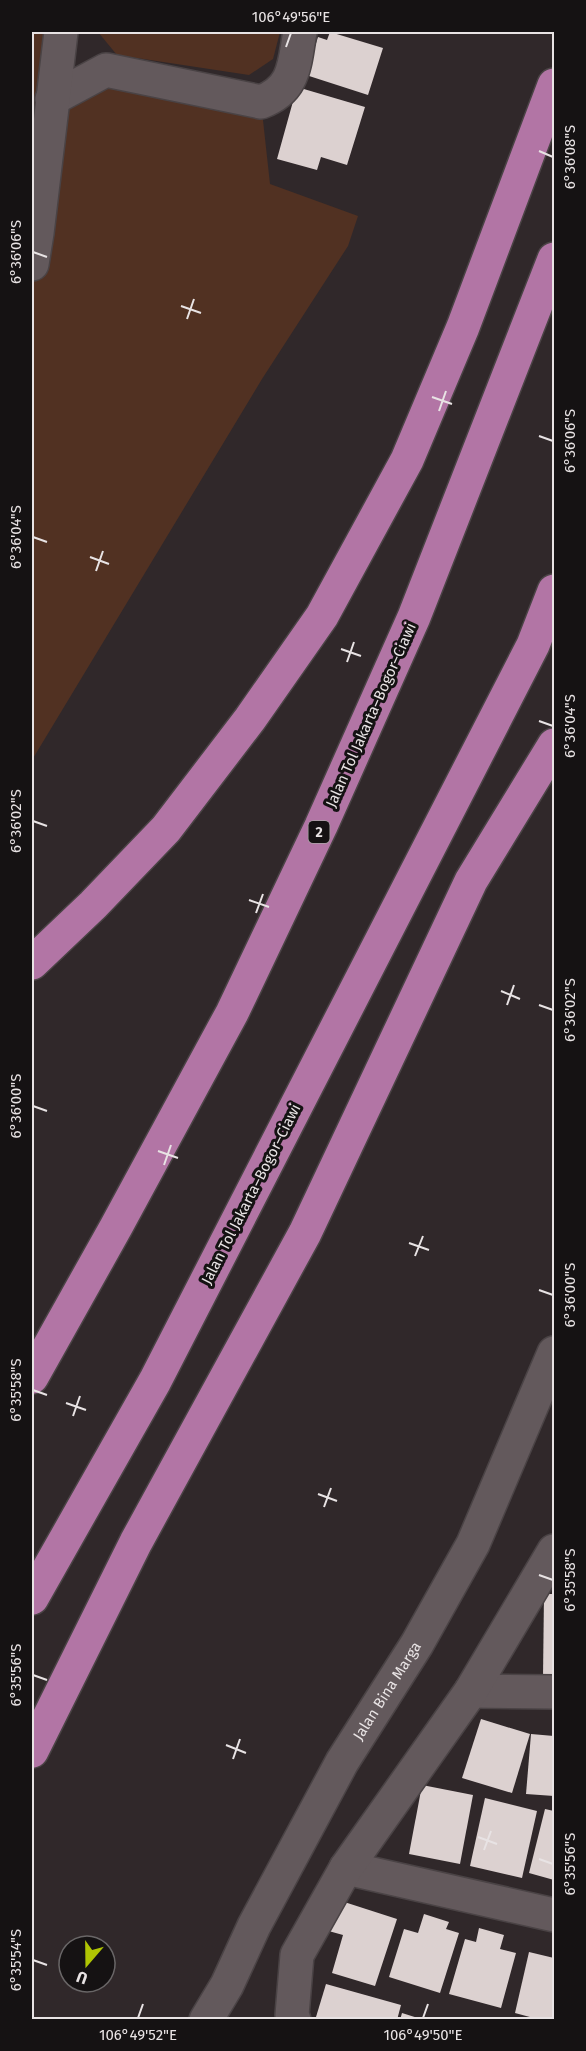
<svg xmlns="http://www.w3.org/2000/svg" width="586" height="2051" font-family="'Fira Sans',sans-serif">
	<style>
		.green { fill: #513122 }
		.building { fill: #dcd1d0 }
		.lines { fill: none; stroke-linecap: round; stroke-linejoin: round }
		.minor-casing { stroke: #4a4345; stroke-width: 36 }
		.highway-casing { stroke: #4a4345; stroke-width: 36 }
		.minor { stroke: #63595c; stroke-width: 33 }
		.highway { stroke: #b275a5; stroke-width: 33 }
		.ticks { fill: none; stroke: #e8e3e4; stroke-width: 2 }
		.labels { text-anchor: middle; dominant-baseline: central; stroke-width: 6; stroke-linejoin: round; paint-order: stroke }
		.shield { fill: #151213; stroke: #a9a4a5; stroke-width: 1.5 }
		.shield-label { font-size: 14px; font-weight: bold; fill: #e8e3e4 }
		.street-label { font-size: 15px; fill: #e8e3e4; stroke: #151213 }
		.neatline { fill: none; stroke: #e8e3e4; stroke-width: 2 }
		.ticks-label { font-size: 15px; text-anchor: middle; fill: #e8e3e4 }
	</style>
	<rect width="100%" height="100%" fill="#30282a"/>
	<g class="green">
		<path d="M32 32H44L32 147Z"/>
		<path d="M98 32H280L273 59 249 75 117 55Z"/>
		<path d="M106 70 261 102 270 184 358 216 348 246 262 379 32 760V237L52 99Z"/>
	</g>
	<g class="building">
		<path d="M330 32 383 48 368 95 306 75 318 37 327 40Z"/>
		<path d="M297 87 365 107 347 165 321 157 317 170 277 159Z"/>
		<path d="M544 1594H554V1677H543Z"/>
		<path d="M481 1719 530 1734 512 1793 462 1778Z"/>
		<path d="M531 1734 554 1736V1796L526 1794Z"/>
		<path d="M422 1785 473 1795 460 1864 409 1854Z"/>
		<path d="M485 1798 537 1811 522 1878 470 1866Z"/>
		<path d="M545 1809 554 1811V1880L529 1873Z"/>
		<path d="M335 1899 397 1919 375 1986 332 1973 343 1935 325 1930Z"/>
		<path d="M424 1914 449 1922 446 1929 459 1933 440 1993 389 1977 404 1929 418 1933Z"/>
		<path d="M479 1928 504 1935 500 1949 516 1953 501 2008 449 1994 465 1939 476 1942Z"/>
		<path d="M529 1952 554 1958V2020H541L515 2013Z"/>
		<path d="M326 1984 401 2005 397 2020H326L316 2017Z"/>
		<path d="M402 2013 421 2019V2020H400Z"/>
	</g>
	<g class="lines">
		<g class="minor-casing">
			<g id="minor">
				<path d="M52 99 106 70 261 102C296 89 294 63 300 32"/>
				<path d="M32 264 37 233 61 32"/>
				<path d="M471 1691 554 1692"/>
				<path d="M346 1868 554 1915"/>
				<path id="s1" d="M206 2020 227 1985 254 1926 342 1762 417 1644 473 1544 554 1353"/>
				<path d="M294 2020 292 2015 297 1955 346 1868 471 1691 554 1551"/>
			</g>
		</g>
		<g class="highway-casing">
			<g id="highway">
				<path d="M32 963 93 905 166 829 250 719 322 616 407 460 463 327 554 85"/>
				<path d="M32 1377 116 1227 232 1013 321 826 414 617 554 259"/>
				<path d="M32 1598 155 1381 533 645 554 591"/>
				<path d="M32 1751 136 1542 305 1233 471 881 554 745"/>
			</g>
		</g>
		<use href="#minor" class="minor"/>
		<use href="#highway" class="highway"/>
	</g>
	<path class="ticks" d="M286 47 291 33M539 151 553 157M33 252 47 257M181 306 201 313M187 319 194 299M432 397 452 404M439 411 446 391M539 436 553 441M33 537 47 542M90 557 109 564M96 571 103 551M341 649 361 656M347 662 354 642M539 721 553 726M33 821 47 826M249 900 269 907M256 913 263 894M501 991 520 999M507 1005 514 985M539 1005 553 1010M33 1106 47 1111M158 1151 178 1158M164 1165 171 1145M409 1243 429 1250M415 1256 423 1236M539 1290 553 1295M33 1390 47 1395M66 1403 86 1410M73 1416 80 1396M318 1494 337 1501M324 1507 331 1488M539 1575 553 1580M33 1675 47 1680M226 1745 246 1753M233 1759 240 1739M478 1837 497 1844M484 1850 491 1831M539 1859 553 1864M33 1960 47 1965M138 2018 143 2004M423 2018 428 2004"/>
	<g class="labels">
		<rect class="shield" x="308.5" y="821" width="21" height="22" rx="4.5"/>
		<g class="shield-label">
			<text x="319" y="832">2</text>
		</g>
		<g class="street-label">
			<text transform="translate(371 715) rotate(-66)">Jalan Tol Jakarta–Bogor–Ciawi</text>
			<text transform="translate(251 1194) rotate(-63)">Jalan Tol Jakarta–Bogor–Ciawi</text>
			<text stroke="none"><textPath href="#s1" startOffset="376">Jalan Bina Marga</textPath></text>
		</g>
	</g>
	<rect width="586" height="2051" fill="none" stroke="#151213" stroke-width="66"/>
	<g transform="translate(87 1964) rotate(200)"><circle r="28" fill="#151213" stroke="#696667" stroke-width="1.5"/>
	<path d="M0-4.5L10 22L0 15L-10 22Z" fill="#b0c503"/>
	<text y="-9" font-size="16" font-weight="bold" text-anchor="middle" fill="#e8e3e4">U</text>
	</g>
	<rect x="33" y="33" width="520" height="1985" class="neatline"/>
	<g class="ticks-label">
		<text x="291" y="22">106°49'56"E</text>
		<text transform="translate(570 157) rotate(-90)" y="5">6°36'08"S</text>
		<text transform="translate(16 252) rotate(-90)" y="5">6°36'06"S</text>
		<text transform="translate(570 441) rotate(-90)" y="5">6°36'06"S</text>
		<text transform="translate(16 537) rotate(-90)" y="5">6°36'04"S</text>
		<text transform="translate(570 726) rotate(-90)" y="5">6°36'04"S</text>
		<text transform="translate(16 821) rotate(-90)" y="5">6°36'02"S</text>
		<text transform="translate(570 1010) rotate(-90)" y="5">6°36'02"S</text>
		<text transform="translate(16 1106) rotate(-90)" y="5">6°36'00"S</text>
		<text transform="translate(570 1295) rotate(-90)" y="5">6°36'00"S</text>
		<text transform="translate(16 1390) rotate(-90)" y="5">6°35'58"S</text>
		<text transform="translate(570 1580) rotate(-90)" y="5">6°35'58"S</text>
		<text transform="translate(16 1675) rotate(-90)" y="5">6°35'56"S</text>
		<text transform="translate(570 1864) rotate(-90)" y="5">6°35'56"S</text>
		<text transform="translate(16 1960) rotate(-90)" y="5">6°35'54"S</text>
		<text x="138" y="2040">106°49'52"E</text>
		<text x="423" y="2040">106°49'50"E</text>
	</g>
</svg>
